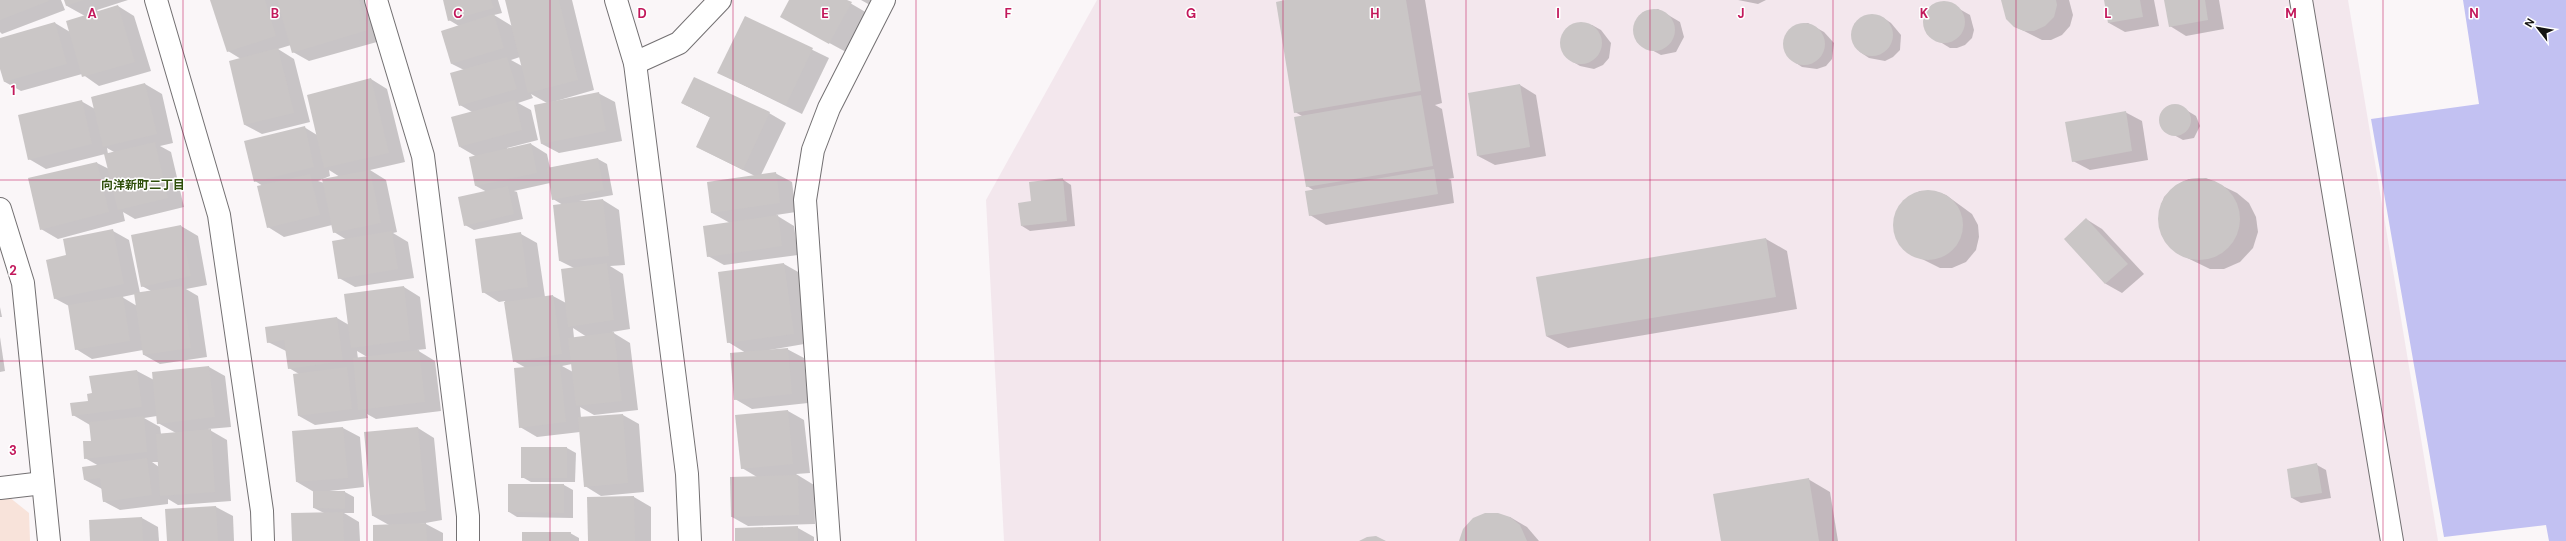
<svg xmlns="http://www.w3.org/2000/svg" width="2566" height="541" font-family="'DM Sans','Noto Sans JP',sans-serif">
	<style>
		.built { fill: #f3e7ed }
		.green { fill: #f8e3da }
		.water { fill: #c2c1f2 }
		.shadow { fill: #0003; fill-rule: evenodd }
		.building { fill: #cac6c6 }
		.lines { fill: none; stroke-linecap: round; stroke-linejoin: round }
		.minor-casing { stroke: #737072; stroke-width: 24 }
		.minor { stroke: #fff; stroke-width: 22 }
		.grid { fill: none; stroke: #c2185b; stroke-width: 1; stroke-opacity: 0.55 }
		.labels { text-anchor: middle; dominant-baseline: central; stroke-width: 3; stroke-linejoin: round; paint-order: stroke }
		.neighbourhood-label { font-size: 12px; font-weight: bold; fill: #2f4f0b; stroke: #fff }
		.grid-label { font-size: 13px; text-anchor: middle; font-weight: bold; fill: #c2185b; stroke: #fff; stroke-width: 3; stroke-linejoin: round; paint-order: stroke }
	</style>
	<rect width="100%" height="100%" fill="#faf6f8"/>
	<path class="built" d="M1097 0H2348L2438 541H1004L986 200Z"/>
	<path class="green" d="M9 497 29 513 30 541H0V498Z"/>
	<path class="water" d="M2463 0H2566V541H2549L2546 525 2444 537 2371 119 2479 104Z"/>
	<g class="shadow">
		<path d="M0 0H61L65 10 2 34 0 32Z"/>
		<path d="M65 0H128L97 10 98 12 118 6 134 16 151 71 99 86 82 74 21 91 5 82 0 65V39L55 23 70 32 85 16 67 6Z"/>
		<path d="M211 0H372L384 40 309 61 293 52 291 45 278 49 294 59 310 122 262 134 245 125 241 59 228 51Z"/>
		<path d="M444 0H498L502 13 494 15 512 26 506 0H572L594 90 549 103 598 93 615 102 622 141 559 153 542 144 547 103 531 94 533 98 518 103 531 110 538 140 507 148V150L531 144 547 154 550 168 598 159 607 164 613 195 579 201 603 200 619 210 625 265 610 266 623 274 630 329 612 332 630 343 638 410 594 415 580 407 581 418 623 415 639 424 644 492 601 496 585 486 580 432 537 437 520 427 526 368 514 361 505 301 499 302 483 292 521 234 537 243 545 297 553 296 566 303 574 268 560 261 563 205 553 199 550 183 514 191 517 192 523 219 474 230 465 225 487 192 476 186 477 157 460 147 472 112 460 105 464 70 452 64 459 26 449 20ZM520 57 522 66 511 60ZM573 328 587 337 574 338ZM572 364 573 372 562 366Z"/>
		<path d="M790 0H845L867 13 846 52 798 26Z"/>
		<path d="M861 0H873L870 5Z"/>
		<path d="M1291 0H1425L1442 103 1435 105 1442 109 1454 178 1448 179 1451 180 1454 203 1326 225 1310 215 1315 191 1307 186 1302 116 1295 112Z"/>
		<path d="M1738 0H1766L1758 4Z"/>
		<path d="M2002 0H2069L2073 15 2070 26 2062 35 2051 40H2042L2014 26 2007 19Z"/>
		<path d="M2105 0H2154L2159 26 2125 32 2109 23Z"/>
		<path d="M2165 0H2219L2224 29 2186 36 2170 26Z"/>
		<path d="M1947 2 1970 15 1974 30 1972 38 1965 45 1957 48H1950L1927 34 1924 20 1926 12 1932 5Z"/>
		<path d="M1658 9 1680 22 1684 37 1676 52 1661 55 1637 42 1634 27 1643 12Z"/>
		<path d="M1867 15 1882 17 1891 23 1901 35 1900 50 1893 57 1885 61 1869 58 1860 52 1852 40 1854 24Z"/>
		<path d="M745 17 829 58 802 114 719 73Z"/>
		<path d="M1576 23 1592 25 1601 30 1611 43 1609 58 1603 65 1594 69 1580 66 1570 60 1562 48 1561 40 1564 32Z"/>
		<path d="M1808 23 1824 32 1834 43 1832 59 1826 66 1817 69 1802 67 1793 61 1785 49 1784 41 1787 33 1799 24Z"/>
		<path d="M371 79 387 89 405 162 370 170 386 180 397 232 393 233 408 242 414 278 355 287 339 278 347 240 334 232 332 225 284 237 268 227 263 186 255 181 304 127 317 135ZM329 170 340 177 324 183 318 181 330 176Z"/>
		<path d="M145 84 162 94 173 143 160 146 171 152 184 207 135 219 123 212 125 221 58 239 41 229 29 179 97 163 109 169 105 154 46 169 29 159 81 101 95 109 93 97ZM107 148 114 152 108 154Z"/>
		<path d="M1520 85 1536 95 1546 156 1495 165 1478 156Z"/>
		<path d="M682 103 769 113 786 123 761 175 775 173 792 182 796 212 776 215 794 226 798 255 724 265 708 256 730 223 712 213 708 183 755 176 697 147 711 118Z"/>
		<path d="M2178 105 2196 116 2200 126 2194 138 2183 140 2163 129 2161 118 2167 107Z"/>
		<path d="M2125 112 2142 121 2148 160 2090 170 2073 161Z"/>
		<path d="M2206 178 2237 193 2249 203 2256 217 2258 232 2253 248 2240 262 2224 269H2210L2177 253 2166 242 2160 229 2159 213 2164 197 2177 185 2189 179Z"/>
		<path d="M1062 179 1071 185 1075 226 1030 231 1022 226 1032 202Z"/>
		<path d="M1920 191H1934L1946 195 1972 214 1978 225 1979 237 1976 250 1966 262 1952 268H1940L1910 253 1900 244 1895 234V220L1899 207 1910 196Z"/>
		<path d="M2086 219 2102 229 2144 274 2122 293 2106 284 2065 239Z"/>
		<path d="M181 226 198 236 207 285 186 289 198 296 207 357 160 364 144 355 143 350 92 359 76 349 69 306 54 298 68 256 113 231 129 240 140 293 151 291 142 286ZM136 294 137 306 122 297Z"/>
		<path d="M1766 239 1787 251 1797 309 1568 348 1546 336Z"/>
		<path d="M784 264 800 273 810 343 757 352 787 349 804 358 808 403 752 409 735 399 746 353 728 342Z"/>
		<path d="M404 287 420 297 426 349 417 350 435 361 441 411 376 419 367 414 368 418 315 425 299 416V374L289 368 286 351 268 342 337 318 349 325ZM357 351 369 358 358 359Z"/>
		<path d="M0 307 2 317H0Z"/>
		<path d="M0 337 5 371 0 372Z"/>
		<path d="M209 367 225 376 231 427 208 429 227 440 231 501 178 505 168 499V504L120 510 103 501 102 489 85 480 99 466 85 458 92 442 90 425 73 415 89 402 93 394 90 377 137 371 154 380ZM157 416 158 423 176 433 161 434 160 427 144 418ZM152 462H159V467Z"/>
		<path d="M788 411 804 420 810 473 796 474 814 485 815 524 748 526 732 517 757 477 742 468Z"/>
		<path d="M343 428 360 437 364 487 321 492H345L354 497V513H344L359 522 360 541H293L324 513 314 508V492L297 482 294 432Z"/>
		<path d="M418 428 434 438 442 520 420 524H426L443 533V541H374L389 525 373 516Z"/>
		<path d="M567 448 576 453 575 482H531L522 477Z"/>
		<path d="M2317 465 2326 470 2331 498 2301 503 2292 498 2288 470Z"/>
		<path d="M1808 479 1830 492 1838 541H1722Z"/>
		<path d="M564 485 573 490V518L517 517 509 512Z"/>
		<path d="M634 497 651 507V541H589L588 498Z"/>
		<path d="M216 507 233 516 234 541H168L166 510Z"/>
		<path d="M1510 517 1527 527 1539 541H1460Z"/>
		<path d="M142 518 158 527 159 541H91Z"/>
		<path d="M798 528 814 537V541H736Z"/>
		<path d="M570 533 579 538V541H523Z"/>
	</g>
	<g class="building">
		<path d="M0 0H48L49 1 0 20Z"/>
		<path d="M64 0H84L66 6Z"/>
		<path d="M210 0H265L276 36 227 52Z"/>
		<path d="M277 0H359L368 30 292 53Z"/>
		<path d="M443 0H491L494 8 448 21Z"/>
		<path d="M505 0H559L578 80 528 93Z"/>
		<path d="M789 0H847L852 2 829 44 780 17Z"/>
		<path d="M1285 0H1406L1421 91 1294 113 1276 2Z"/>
		<path d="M2001 0H2056L2057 5 2054 17 2045 26 2034 31H2024L2014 27 2006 19Z"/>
		<path d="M2104 0H2140L2143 17 2108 23Z"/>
		<path d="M2164 0H2205L2208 20 2169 27Z"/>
		<circle cx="1944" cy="22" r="21"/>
		<path d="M118 5 135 62 82 77 66 21Z"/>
		<circle cx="1654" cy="30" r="21"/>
		<circle cx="1872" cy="35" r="21"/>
		<path d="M494 14 504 48 451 64 441 31Z"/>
		<path d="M745 16 813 48 786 105 717 73Z"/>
		<circle cx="1581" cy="43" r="21"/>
		<path d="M55 22 67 64 4 82 0 69V38Z"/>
		<circle cx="1804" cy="44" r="21"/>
		<path d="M278 48 294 113 244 125 229 61Z"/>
		<path d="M507 57 517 89 459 106 450 73Z"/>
		<path d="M694 77 770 112 743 170 696 147 710 117 681 103Z"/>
		<path d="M371 78 389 153 324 168 307 95Z"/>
		<path d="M145 83 157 134 103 147 91 97Z"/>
		<path d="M1520 84 1530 147 1477 156 1468 93Z"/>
		<path d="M599 92 606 131 541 144 534 105Z"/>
		<path d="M1421 95 1433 166 1306 187 1294 117Z"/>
		<path d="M82 100 92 144 28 160 18 115Z"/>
		<path d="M515 100 522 130 459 147 451 117Z"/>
		<circle cx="2175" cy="120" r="16"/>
		<path d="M2126 111 2132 151 2072 162 2065 122Z"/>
		<path d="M305 126 314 167 254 182 244 141Z"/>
		<path d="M155 142 168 198 118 210 104 154Z"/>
		<path d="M531 143 537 173 475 186 469 157Z"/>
		<path d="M598 158 604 190 552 200 547 168Z"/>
		<path d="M97 162 109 212 40 230 28 178Z"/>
		<path d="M1434 169 1438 194 1309 216 1305 191Z"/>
		<path d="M370 170 381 223 333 233 322 179Z"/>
		<path d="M776 172 780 203 711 213 707 182Z"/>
		<path d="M310 174 320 215 267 228 257 186Z"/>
		<circle cx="2199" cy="219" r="41"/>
		<path d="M1063 178 1067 221 1021 226 1018 203 1031 201 1029 182Z"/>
		<path d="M508 186 514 214 464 226 458 197Z"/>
		<circle cx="1928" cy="225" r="35"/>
		<path d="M603 199 609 256 559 261 553 205Z"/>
		<path d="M778 215 782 246 707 257 703 226Z"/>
		<path d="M2086 218 2128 264 2105 284 2064 239Z"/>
		<path d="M181 225 191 276 141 287 131 235Z"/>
		<path d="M113 229 124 284 54 299 46 260 66 255 63 239Z"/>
		<path d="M392 231 398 269 338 279 332 241Z"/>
		<path d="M521 232 528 287 482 293 475 239Z"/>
		<path d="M1766 238 1776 297 1546 336 1536 277Z"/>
		<path d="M607 263 614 320 568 327 561 269Z"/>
		<path d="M784 263 794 334 727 343 718 272Z"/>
		<path d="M182 286 191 348 143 355 134 293Z"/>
		<path d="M404 286 410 340 351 348 344 294Z"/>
		<path d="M553 295 562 354 513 362 504 302Z"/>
		<path d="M123 296 130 341 75 350 68 305Z"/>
		<path d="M337 317 343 361 288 369 284 340 267 343 265 327Z"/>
		<path d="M614 332 622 401 576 406 568 338Z"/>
		<path d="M788 348 792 394 734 400 730 353Z"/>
		<path d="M419 350 425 402 358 410 353 358Z"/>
		<path d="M560 364 566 422 519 428 514 368Z"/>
		<path d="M209 366 215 417 157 424 152 372Z"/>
		<path d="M347 367 352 409 298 416 293 374Z"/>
		<path d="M137 370 142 407 72 416 70 403 88 401 87 394 92 393 89 376Z"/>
		<path d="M788 410 793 464 741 469 735 415Z"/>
		<path d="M623 414 628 483 584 487 578 417Z"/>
		<path d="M144 416 147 452 84 459 83 441H91L89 422Z"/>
		<path d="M343 427 348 478 296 482 292 431Z"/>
		<path d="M418 427 426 511 372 516 364 432Z"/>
		<path d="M211 429 215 492 160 496 156 434Z"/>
		<rect x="521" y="447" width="46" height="31"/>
		<path d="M147 458 152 495 103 502 100 478 84 480 82 467Z"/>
		<path d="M2317 463 2322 493 2291 498 2287 469Z"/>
		<path d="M798 475 799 515 731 517 730 477Z"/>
		<path d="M1809 478 1819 541H1721L1713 494Z"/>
		<path d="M508 484H564V513L508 512Z"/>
		<path d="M313 491H345V509L313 508Z"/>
		<path d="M634 496 635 541H588L587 497Z"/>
		<path d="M216 506 218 541H167L165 509Z"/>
		<path d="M343 512 344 541H292L291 513Z"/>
		<path d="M1485 513H1498L1510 517 1520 525 1527 541H1459L1463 529 1473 518Z"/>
		<path d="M142 517 143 541H90L89 520Z"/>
		<path d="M426 523 427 541H373V525Z"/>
		<path d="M798 526V541H735V528Z"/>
		<path d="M522 532H571L570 541H522Z"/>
		<path d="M1376 536 1386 541H1359L1367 537Z"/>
	</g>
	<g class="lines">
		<g class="minor-casing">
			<g id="minor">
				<path d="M156 0 219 215 262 511 263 541"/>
				<path d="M376 0 423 156 468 516V541"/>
				<path d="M616 0 635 63 687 474 690 541"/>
				<path d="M2301 0 2392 541"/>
				<path d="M635 63 679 43 720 0"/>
				<path d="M0 209 23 283 49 541"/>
				<path d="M0 488 43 483"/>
				<path d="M829 541 805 200 813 150 829 108 884 0"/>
			</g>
		</g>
		<use href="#minor" class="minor"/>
	</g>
	<path class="grid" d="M183 0V541M367 0V541M550 0V541M733 0V541M916 0V541M1100 0V541M1283 0V541M1466 0V541M1650 0V541M1833 0V541M2016 0V541M2199 0V541M2383 0V541M0 180H2566M0 361H2566"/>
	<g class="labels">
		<g class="neighbourhood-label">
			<text x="143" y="185">向洋新町二丁目</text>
		</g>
	</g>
	<g class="grid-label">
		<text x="92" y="18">A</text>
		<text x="275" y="18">B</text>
		<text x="458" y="18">C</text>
		<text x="642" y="18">D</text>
		<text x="825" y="18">E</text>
		<text x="1008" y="18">F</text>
		<text x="1191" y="18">G</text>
		<text x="1375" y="18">H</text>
		<text x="1558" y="18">I</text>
		<text x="1741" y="18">J</text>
		<text x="1924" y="18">K</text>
		<text x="2108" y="18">L</text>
		<text x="2291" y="18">M</text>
		<text x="2474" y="18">N</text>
		<text x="13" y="95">1</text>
		<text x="13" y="275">2</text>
		<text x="13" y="455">3</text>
	</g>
	<g transform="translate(2538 28) rotate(301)" stroke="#ffffff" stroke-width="3" paint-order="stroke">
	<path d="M0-3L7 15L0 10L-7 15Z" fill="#151414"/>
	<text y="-6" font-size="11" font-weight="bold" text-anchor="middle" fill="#151414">N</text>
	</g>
</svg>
